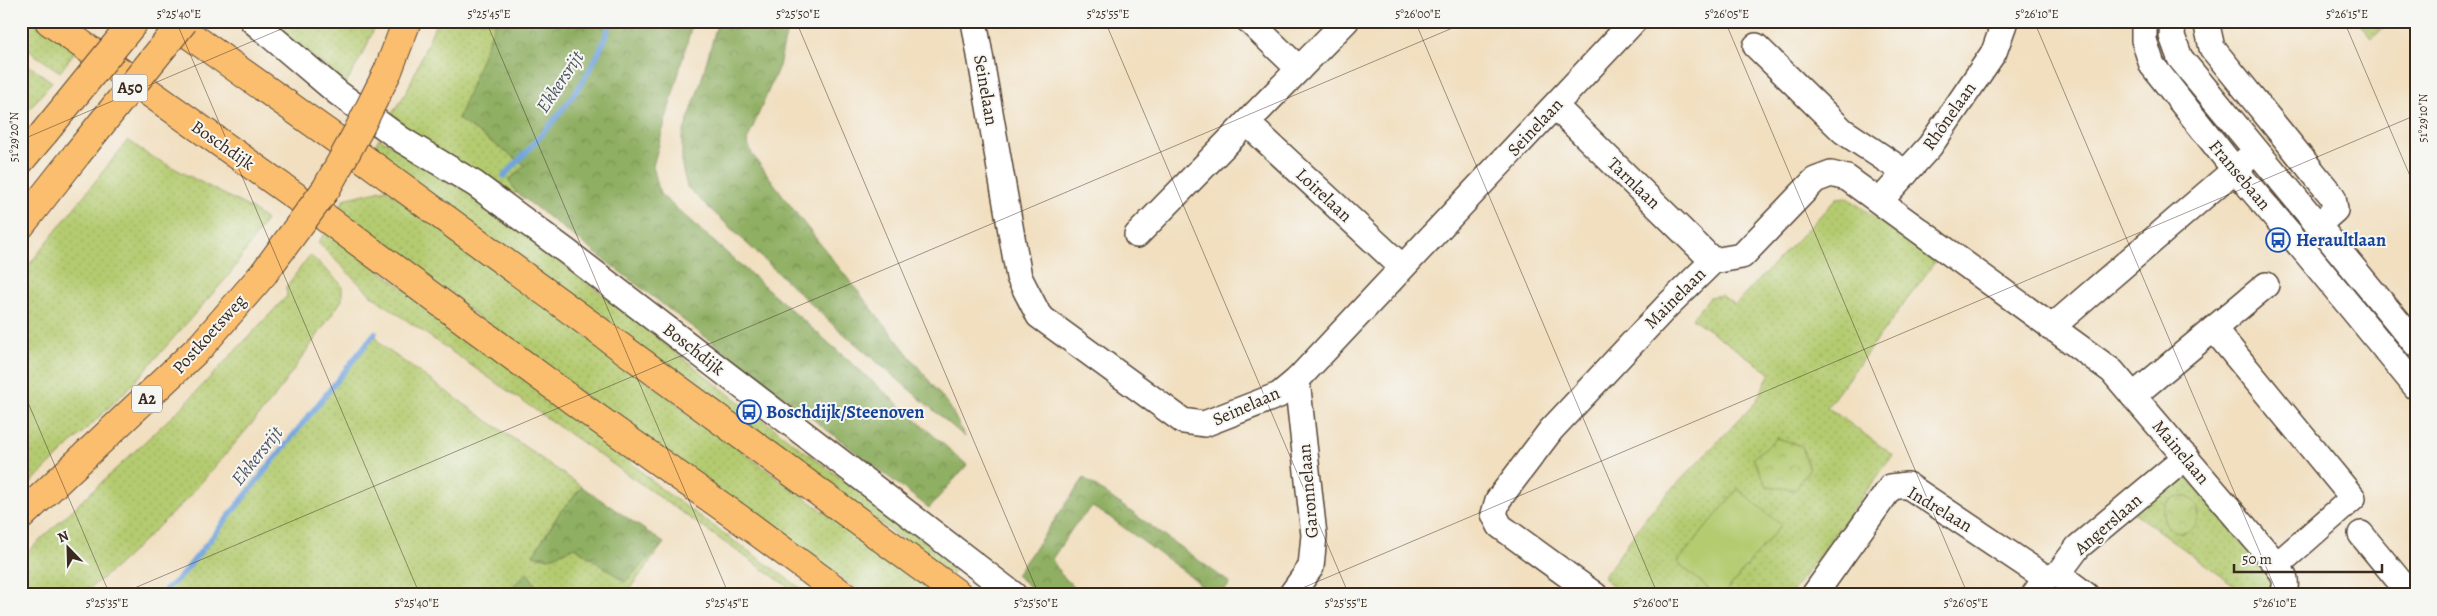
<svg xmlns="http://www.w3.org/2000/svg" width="2437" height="616" font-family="Alegreya,serif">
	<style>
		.grass { fill: url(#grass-dots); stroke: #787a46 }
		.forest { fill: url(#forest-crowns); stroke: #656c40 }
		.park { fill: url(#park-crowns); stroke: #787a46 }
		.pitch { fill: #b4cb6f; stroke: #787a46 }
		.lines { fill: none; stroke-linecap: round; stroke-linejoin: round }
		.stream { stroke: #72a4dd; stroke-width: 5.5 }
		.minor-casing { stroke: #564536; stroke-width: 28 }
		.major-casing { stroke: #564536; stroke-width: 30 }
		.highway-casing { stroke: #564536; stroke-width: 30 }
		.minor { stroke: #fff; stroke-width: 25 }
		.major { stroke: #fbbe6e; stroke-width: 28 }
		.highway { stroke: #fbbe6e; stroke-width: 28 }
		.highway-bridge-casing { stroke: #564536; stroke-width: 30; stroke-linecap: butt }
		.highway-bridge { stroke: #fbbe6e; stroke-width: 28 }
		.ticks { fill: none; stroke: #3b2a1e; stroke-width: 1; stroke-opacity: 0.45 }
		.labels { text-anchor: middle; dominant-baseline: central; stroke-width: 4; stroke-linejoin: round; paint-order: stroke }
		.shield { fill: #f6f6f2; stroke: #73675e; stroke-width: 1 }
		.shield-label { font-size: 16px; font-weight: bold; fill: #3b2a1e }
		.street-label { font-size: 18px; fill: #3b2a1e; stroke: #f6f6f2 }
		.transit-label { font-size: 18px; font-weight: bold; fill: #164399; stroke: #f6f6f2; text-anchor: start }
		.water-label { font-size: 19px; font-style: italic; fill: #4e5561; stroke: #f6f6f2 }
		.neatline { fill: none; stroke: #3b2a1e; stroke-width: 2 }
		.ticks-label { font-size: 12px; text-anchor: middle; fill: #3b2a1e }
	</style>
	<defs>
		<pattern id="grass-dots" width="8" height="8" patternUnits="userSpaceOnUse" patternTransform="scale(1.25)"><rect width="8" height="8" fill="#b4cb6f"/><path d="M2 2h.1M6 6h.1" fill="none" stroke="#9cae60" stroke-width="1.8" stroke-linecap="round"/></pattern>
		<pattern id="forest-crowns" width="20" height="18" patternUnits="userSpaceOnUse" patternTransform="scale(1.25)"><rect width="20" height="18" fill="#8faf62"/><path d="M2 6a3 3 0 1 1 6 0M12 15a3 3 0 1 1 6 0" fill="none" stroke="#768f50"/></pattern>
		<pattern id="park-crowns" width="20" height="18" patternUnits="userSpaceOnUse" patternTransform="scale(1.25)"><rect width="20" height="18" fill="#b4cb6f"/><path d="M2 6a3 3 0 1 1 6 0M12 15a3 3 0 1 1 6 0" fill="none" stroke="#9cae60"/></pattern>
	</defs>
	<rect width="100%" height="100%" fill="#f6f6f2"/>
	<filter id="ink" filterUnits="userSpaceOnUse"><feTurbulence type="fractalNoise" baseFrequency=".02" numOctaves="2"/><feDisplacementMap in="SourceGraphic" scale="10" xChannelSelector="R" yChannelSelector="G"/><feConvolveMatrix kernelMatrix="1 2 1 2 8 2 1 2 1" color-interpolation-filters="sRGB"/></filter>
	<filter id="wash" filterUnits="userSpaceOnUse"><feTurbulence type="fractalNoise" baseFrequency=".0096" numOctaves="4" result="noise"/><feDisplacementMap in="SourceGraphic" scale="20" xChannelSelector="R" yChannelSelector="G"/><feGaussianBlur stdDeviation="1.12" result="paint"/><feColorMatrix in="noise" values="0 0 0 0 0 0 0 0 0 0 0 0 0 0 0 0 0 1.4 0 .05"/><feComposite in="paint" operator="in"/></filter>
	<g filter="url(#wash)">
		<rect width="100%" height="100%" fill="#f1dfc0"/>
		<g class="grass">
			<path d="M21 21H34L76 50 60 72 21 45Z"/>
			<path d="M267 21H377L365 50 346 83Z"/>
			<path d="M437 21H496L494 29 526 165 509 180 517 193 508 195 418 140 392 114 407 91Z"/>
			<path d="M2357 21H2391L2371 38Z"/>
			<path d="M21 60 52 82 21 119Z"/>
			<path d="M379 138 485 202 731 396 958 566 951 575 372 153Z"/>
			<path d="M128 140 147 154 252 209 266 220 230 274 131 386 21 492V275Z"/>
			<path d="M386 189 937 595H865L589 399 337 213 344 199Z"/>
			<path d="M1847 197 1935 262 1827 407 1893 455 1790 595H1625L1603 578 1650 512 1756 402 1770 373 1692 318 1710 297 1721 295 1735 305 1837 198Z"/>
			<path d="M326 231 575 414 664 491 810 595H800L372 296 318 243Z"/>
			<path d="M310 255 342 285V300L273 399 187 499 118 565 82 595H21V558L185 404 287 296 286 287Z"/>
			<path d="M376 334 377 340 386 349 582 487 560 512 533 555 549 557 575 547 625 581 664 543 625 595H538L537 587 527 573 504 595H162L205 545Z"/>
			<path d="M2186 476 2268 574C2272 583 2272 587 2266 595H2248L2134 513 2173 478H2183Z"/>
		</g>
		<g class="forest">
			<path d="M496 21H693L653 166 660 194 967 465 929 508 517 193 509 180 525 165 458 119Z"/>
			<path d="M718 21H789L779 66 747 141 752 154 802 221 950 407 965 437 830 322 687 187 682 167V137L699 88Z"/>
			<path d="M1084 478 1230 583 1222 595H1206L1197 581 1108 516 1092 507 1074 526 1052 559 1060 573 1082 595H1040L1016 575Z"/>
			<path d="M582 487 664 543 625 582 575 547 549 558 533 555 560 512Z"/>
			<path d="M527 572 537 587 538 595H504Z"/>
		</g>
		<g class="park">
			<path d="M1777 438 1802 446 1809 469 1795 490 1767 486 1753 458Z"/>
			<circle cx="2181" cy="514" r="18"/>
		</g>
		<path class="pitch" d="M1738 489 1781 525 1723 595H1716L1677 562Z"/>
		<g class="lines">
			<g class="stream">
				<path d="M504 176C547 130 592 83 611 21"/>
				<path d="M160 595 182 575 375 333"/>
			</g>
		</g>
	</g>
	<g filter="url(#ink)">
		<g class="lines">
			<g class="minor-casing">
				<g id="minor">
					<path d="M253 21 338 93 402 140 475 184 566 251 1014 595"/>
					<path d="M974 21 1019 277 1039 316 1183 421 1204 424 1279 395 1297 380 1634 21"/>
					<path d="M1249 21 1299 69"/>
					<path d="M2144 21V40L2152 65 2235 170 2308 255 2416 387"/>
					<path d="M2173 21 2172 36 2180 58 2416 344"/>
					<path d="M2206 21 2212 48 2333 197 2335 210 2317 226"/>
					<path d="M1756 46 1843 131 1906 173"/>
					<path d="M1555 106 1713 261"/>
					<path d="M1247 123 1402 267"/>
					<path d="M1880 201 1930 146 1994 52 2005 21"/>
					<path d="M1137 235 1346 21"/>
					<path d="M2051 328 2246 160"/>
					<path d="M2214 329 2353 498 2277 565"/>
					<path d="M2133 396 2266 285"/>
					<path d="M2361 534 2411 595"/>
					<path d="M2058 574 2086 595"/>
					<path d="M1291 595 1311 567 1314 535 1297 380"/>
					<path d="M1595 595 1500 526 1494 514 1498 500 1551 430 1668 305 1713 261 1742 256 1815 180 1831 174 1847 178 2112 371 2277 565C2284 575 2289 583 2282 595"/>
					<path d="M1814 595 1891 487 1907 485 2046 578"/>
					<path d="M2034 595 2046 578 2058 574 2078 547 2186 457"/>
				</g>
			</g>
			<g class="major-casing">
				<g id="major">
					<path d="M49 21 330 221 583 408 744 522 843 595"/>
					<path d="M170 21 371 164 959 595"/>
				</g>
			</g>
			<g class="highway-casing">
				<g id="highway">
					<path d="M388 71 407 21"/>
					<path d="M21 160 44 133"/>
					<path d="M21 225 77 154"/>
					<path d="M21 516 201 346 264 273"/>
				</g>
			</g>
			<use href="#minor" class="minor"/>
			<use href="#major" class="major"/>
			<use href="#highway" class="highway"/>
			<g class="highway-bridge-casing">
				<g id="highway-bridge">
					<path d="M44 133 135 21"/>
					<path d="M77 154 184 21"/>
					<path d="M264 273 326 189 358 131 388 71"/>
				</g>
			</g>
			<use href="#highway-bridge" class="highway-bridge"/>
		</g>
	</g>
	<path class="ticks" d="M176 21 420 595M486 21 729 595M796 21 1039 595M1105 21 1349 595M1415 21 1658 595M1725 21 1968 595M2034 21 2278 595M2344 21 2416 190M21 140 300 21M21 386 110 595M118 595 1469 21M1286 595 2416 115"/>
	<defs>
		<g id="bus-ring" transform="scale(1.25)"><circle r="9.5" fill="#f6f6f2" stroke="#1a4fb4" stroke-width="1.5"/><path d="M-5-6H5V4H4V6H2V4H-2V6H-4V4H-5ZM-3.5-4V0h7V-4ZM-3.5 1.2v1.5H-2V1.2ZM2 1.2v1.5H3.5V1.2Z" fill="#1a4fb4"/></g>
	</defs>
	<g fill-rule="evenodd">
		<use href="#bus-ring" x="2278" y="240"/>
		<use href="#bus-ring" x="749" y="412"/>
	</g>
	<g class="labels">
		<g class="shield">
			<rect x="112.5" y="74.5" width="35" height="27" rx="4"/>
			<rect x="132" y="385.5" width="30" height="27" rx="4"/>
		</g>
		<g class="shield-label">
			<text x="130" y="88">A50</text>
			<text x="147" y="399">A2</text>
		</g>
		<g class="street-label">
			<text transform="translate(986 90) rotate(80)">Seinelaan</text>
			<text transform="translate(1949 116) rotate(-55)">Rhônelaan</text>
			<text transform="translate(1535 127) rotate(-47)">Seinelaan</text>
			<text transform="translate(223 145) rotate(35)">Boschdijk</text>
			<text transform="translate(2240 175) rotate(50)">Fransebaan</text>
			<text transform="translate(1634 183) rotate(44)">Tarnlaan</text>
			<text transform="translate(1324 195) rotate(43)">Loirelaan</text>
			<text transform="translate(1675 298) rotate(-45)">Mainelaan</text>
			<text transform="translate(209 334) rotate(-48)">Postkoetsweg</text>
			<text transform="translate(694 349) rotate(38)">Boschdijk</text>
			<text transform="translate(1246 406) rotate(-24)">Seinelaan</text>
			<text transform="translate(2181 452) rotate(50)">Mainelaan</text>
			<text transform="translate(1308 491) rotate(-95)">Garonnelaan</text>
			<text transform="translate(1940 509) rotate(31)">Indrelaan</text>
			<text transform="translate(2108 524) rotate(-41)">Angerslaan</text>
		</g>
		<g class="transit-label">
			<text x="2296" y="240">Heraultlaan</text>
			<text x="766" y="412">Boschdijk/Steenoven</text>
		</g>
		<g class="water-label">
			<text transform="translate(560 82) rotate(-56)">Ekkersrijt</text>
			<text transform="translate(257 456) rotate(-51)">Ekkersrijt</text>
		</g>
	</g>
	<rect width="2437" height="616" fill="none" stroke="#f6f6f2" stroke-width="55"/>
	<g transform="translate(68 548) rotate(337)" stroke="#f6f6f2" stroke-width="4" paint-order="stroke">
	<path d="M0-4L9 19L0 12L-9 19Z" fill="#3b2a1e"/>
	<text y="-8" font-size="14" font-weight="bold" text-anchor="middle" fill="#3b2a1e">N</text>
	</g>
	<path d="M2234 564v8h148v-8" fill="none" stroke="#3b2a1e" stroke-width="2.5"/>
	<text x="2242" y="564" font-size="15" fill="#3b2a1e" stroke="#f6f6f2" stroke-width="4" paint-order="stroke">50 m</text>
	<rect x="28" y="28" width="2382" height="560" class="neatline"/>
	<g class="ticks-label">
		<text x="179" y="18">5°25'40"E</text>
		<text x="489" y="18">5°25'45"E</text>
		<text x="798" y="18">5°25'50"E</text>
		<text x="1108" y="18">5°25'55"E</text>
		<text x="1418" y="18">5°26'00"E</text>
		<text x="1727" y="18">5°26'05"E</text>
		<text x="2037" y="18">5°26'10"E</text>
		<text x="2347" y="18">5°26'15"E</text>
		<text transform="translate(2423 118) rotate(-90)" y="4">51°29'10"N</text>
		<text transform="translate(14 137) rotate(-90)" y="4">51°29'20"N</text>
		<text x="107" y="607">5°25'35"E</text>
		<text x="417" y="607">5°25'40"E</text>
		<text x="727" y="607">5°25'45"E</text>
		<text x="1036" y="607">5°25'50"E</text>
		<text x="1346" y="607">5°25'55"E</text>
		<text x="1656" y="607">5°26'00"E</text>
		<text x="1966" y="607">5°26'05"E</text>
		<text x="2275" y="607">5°26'10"E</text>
	</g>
</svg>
